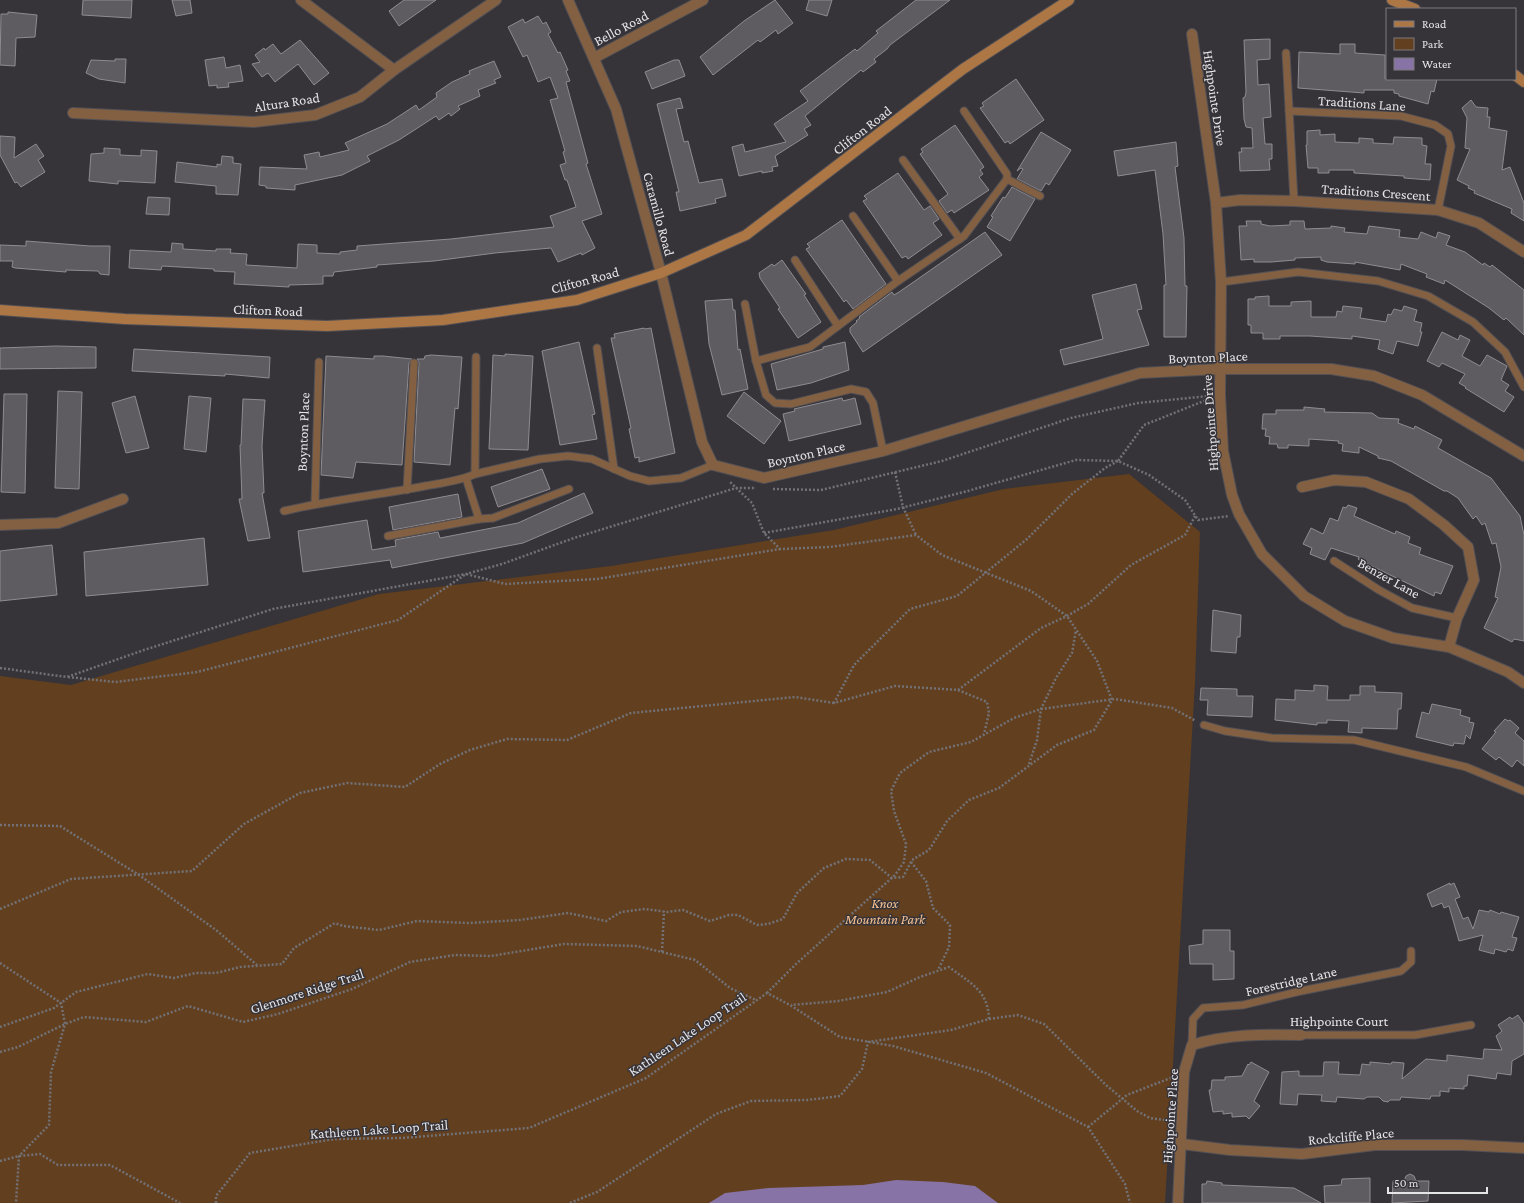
<svg xmlns="http://www.w3.org/2000/svg" width="1524" height="1203" font-family="'Crimson Pro',serif">
	<style>
		.green { fill: #623f1e }
		.water { fill: #8773a6 }
		.building { fill: #5e5c61; stroke: #8e8c91 }
		.lines { fill: none; stroke-linecap: round; stroke-linejoin: round }
		.lane-casing { stroke: #525055; stroke-width: 9 }
		.street-casing { stroke: #525055; stroke-width: 12 }
		.secondary-casing { stroke: #525055; stroke-width: 12 }
		.path { stroke: #727175; stroke-width: 2.5; stroke-dasharray: 2 2; stroke-linecap: butt }
		.lane { stroke: #836042; stroke-width: 7 }
		.street { stroke: #836042; stroke-width: 10 }
		.secondary { stroke: #ad7745; stroke-width: 10 }
		.labels { text-anchor: middle; dominant-baseline: central; stroke-width: 3; stroke-linejoin: round; paint-order: stroke }
		.street-label { font-size: 14px; fill: #e5e4e7; stroke: #363439 }
		.park-label { font-size: 14px; font-style: italic; fill: #f7c191; stroke: #363439 }
	</style>
	<rect width="100%" height="100%" fill="#363439"/>
	<path class="green" d="M1129 474 1200 532 1195 682 1165 1203H0V676L71 685 379 594 611 566 834 530 1004 489Z"/>
	<path class="water" d="M896 1180 943 1182 975 1186 998 1203H709L725 1193 768 1188 863 1185Z"/>
	<g class="building">
		<path d="M83 0H132L131 18 82 15Z"/>
		<path d="M172 0H190L192 13 176 16Z"/>
		<path d="M404 0H436L399 26 389 11Z"/>
		<path d="M775 0 793 23 778 34 776 30 760 42 758 40 713 75 700 57 744 21Z"/>
		<path d="M809 0H832L827 16 806 10Z"/>
		<path d="M916 0H950L890 45 887 49 874 59 876 62 863 72 861 70 805 116 811 125 804 129 808 135 775 156 778 166 772 167 773 171 762 173V171L739 176 732 147 743 144 745 152 786 142 774 124 808 101 800 91 855 49 857 51 878 33 876 31Z"/>
		<path d="M8 12 37 15 35 37 16 38 15 66 0 65 1 14H8Z"/>
		<path d="M538 16 543 24 546 22 551 32 548 34 558 53 560 52 568 70 566 71 570 81 566 82 588 163 586 164 602 214 582 221 595 248 582 255 581 253 558 262 551 248 495 253 434 261 377 265V267L334 272 333 276H323V284L289 285V287L234 284 235 272 214 271V269L162 266 161 270 129 268 130 250 171 252 172 243 183 244V249L216 251V249H231L230 253 247 254 246 265 297 268 298 244 317 245V253L340 254V252L357 250V246L451 239 554 227 550 216 576 207 567 180H565L560 165 566 163 563 152 565 151 550 100 558 98 550 77 538 82 527 55 523 57 508 27 523 19 525 23Z"/>
		<path d="M1270 39V59L1257 60 1258 85 1269 84 1271 117 1263 118 1265 144H1272V159H1269L1270 170 1240 171 1239 152H1242L1241 148H1253L1252 128 1246 127 1244 119 1243 98 1245 97 1246 92 1244 40Z"/>
		<path d="M300 40 329 73 314 85 298 64 275 82 268 73 262 77 252 64 260 62 255 55 264 48 265 50 273 44 281 54Z"/>
		<path d="M1340 44H1355V53L1385 55V79H1437L1434 92 1431 91 1428 104 1399 96V94L1394 93V90H1364V93L1298 88 1299 52 1340 54Z"/>
		<path d="M224 57 226 68 240 65 243 81 228 83 229 87 217 88V85L209 86 205 60Z"/>
		<path d="M115 59H126L125 83 99 79 86 73 91 60 115 61Z"/>
		<path d="M674 60H679L685 76 652 89 645 72Z"/>
		<path d="M494 61 501 77 494 80 496 83 478 90 480 96 458 106 460 109 451 116 449 113 439 120 436 116 399 140 367 156 370 161 342 175 295 185V190L266 188V186L259 185 260 167 307 169 304 155 319 152 320 157 349 150 345 143 387 124 416 105 419 110 437 97 436 93 452 82 470 74 469 71Z"/>
		<path d="M1016 79 1044 120 1010 144 1008 141 1005 143 980 108 984 106 982 103Z"/>
		<path d="M680 98 683 108 676 109 684 142 688 141 699 183 722 179 726 196 715 199 716 203 680 211 676 192H679L657 104Z"/>
		<path d="M1471 100 1476 107 1488 108 1487 117H1490L1489 128 1507 131 1502 170 1510 167 1524 203V221L1511 213 1512 209 1474 193 1475 191 1468 188 1469 186 1457 180 1470 149 1465 148 1467 118 1462 108Z"/>
		<path d="M955 125 984 167 980 170 983 174 979 177 989 190 954 213 952 210 947 213 939 201 948 194 920 154 923 152 921 149Z"/>
		<path d="M1320 130V135L1335 134V142L1359 143V138L1373 139V143L1393 144 1394 137 1422 138V145L1427 146 1425 164H1431L1430 180 1404 178V176L1354 173V170H1329V173H1318V168H1308L1306 145H1307V131Z"/>
		<path d="M1041 132 1071 150 1049 185 1046 183 1041 191 1017 179 1023 169 1021 168 1017 171Z"/>
		<path d="M0 136 15 137 14 158 36 144 44 156 38 160 45 172 21 187 17 182 15 183 0 155Z"/>
		<path d="M1176 142 1178 166 1175 167 1184 238 1185 286H1187L1186 337H1164V285H1166L1163 234 1155 170 1118 176 1114 151Z"/>
		<path d="M104 148 120 149V155L141 156V150L157 151 155 183 118 181V184L89 181 91 154 104 153Z"/>
		<path d="M222 156 233 157V163L241 164 238 195 216 194V186L175 182 177 162 217 167V164L221 165Z"/>
		<path d="M898 173 924 210 930 206 939 219 933 223 942 235 908 259 906 256 902 258 863 201 867 199 864 196Z"/>
		<path d="M1012 187 1035 199 1010 241 987 227 993 217 991 216 1003 197 1005 198Z"/>
		<path d="M148 197 170 198 169 215 146 214Z"/>
		<path d="M842 220 886 284 853 309 846 300 844 302 806 249 810 247 807 244Z"/>
		<path d="M1246 221H1261V224L1270 226 1290 225V221H1304L1305 229 1331 228V226L1345 228 1344 232 1367 234 1369 226 1400 230 1399 237 1418 239 1421 232 1436 238 1438 232 1450 236 1446 245 1465 252 1483 265 1484 263 1490 267 1492 265 1524 290V335L1506 318 1504 320 1489 308 1445 280 1444 284 1426 277 1427 274 1401 264 1400 270 1355 262V264L1327 262 1321 260V257L1295 258V260L1271 262H1254V259L1241 260 1239 226H1247Z"/>
		<path d="M985 232 1002 255 863 352 850 332V328L857 322 856 321 860 318 859 317 892 292 894 295 899 292 915 281Z"/>
		<path d="M26 241 90 246H110L109 275 100 274 98 271 66 270V272L15 268 12 267 13 261H0V245L26 246Z"/>
		<path d="M782 260 806 294 804 295 821 322 798 338 778 309 780 308 760 278 759 273 772 264 774 266Z"/>
		<path d="M1136 284 1142 309 1137 310 1149 345 1064 365 1060 350 1103 339 1092 295Z"/>
		<path d="M1269 296V306H1291V302L1311 301V317H1336L1337 311 1342 312 1343 306 1362 308 1360 318 1386 322 1388 314 1391 315 1394 309 1402 311 1404 306 1417 310 1414 321 1422 323 1420 332H1422L1418 346 1397 341 1393 354 1378 349 1380 340 1352 336V339L1310 336H1280V339H1263V333H1251V325H1248V299H1255V297Z"/>
		<path d="M732 299 733 310H735L738 350 740 349 748 389 722 395 709 344 705 301Z"/>
		<path d="M644 328 645 329 651 328 652 333 675 453 639 462V457L635 458 629 429 631 428 611 338H615L614 334Z"/>
		<path d="M1442 332 1458 340 1460 335 1470 340 1462 356 1480 366 1487 355 1507 366 1501 380 1509 385 1505 391 1514 397 1504 412 1465 388 1466 387 1459 383 1465 374 1442 363 1439 367 1427 361Z"/>
		<path d="M579 342 595 414 592 415 597 439 560 445 542 351Z"/>
		<path d="M845 342 849 370 811 383 777 390 771 364 823 349V347Z"/>
		<path d="M56 346 96 347V368L0 369V348Z"/>
		<path d="M134 349 270 357 269 378 225 374V376L132 371Z"/>
		<path d="M505 354 533 356 528 450 489 449 493 355 505 356Z"/>
		<path d="M431 355 462 357 458 409 455 408 450 465 414 462 419 363 417 359H424L425 356Z"/>
		<path d="M326 356 374 359V356H383L412 359 409 363 402 465 356 462 353 478 321 475Z"/>
		<path d="M58 391 82 392 79 489 55 488Z"/>
		<path d="M744 392 781 421 764 444 727 416Z"/>
		<path d="M4 394H27L25 493 1 492Z"/>
		<path d="M135 396 149 448 126 453 112 403Z"/>
		<path d="M189 396 211 398 206 452 184 449Z"/>
		<path d="M842 398 843 401 855 398 861 424 789 441 783 414 795 411 794 409Z"/>
		<path d="M243 399 265 400 262 446 264 493H262L270 538 248 541 239 499H242L240 445H241Z"/>
		<path d="M1304 407 1325 409 1324 412 1372 413 1379 418 1399 419 1398 423 1414 429 1415 426 1442 440 1438 448 1491 478 1520 516 1524 535V641L1514 639 1512 642 1484 628 1498 598 1495 597 1501 567 1496 543 1492 544 1485 523 1482 525 1476 516 1473 519 1458 498 1447 491H1444L1391 461 1378 458V456L1359 447V453L1342 451 1343 444 1338 443 1339 441 1309 439V446L1288 445V448H1278L1277 444H1269L1270 437 1265 436 1266 429H1262L1263 414H1276V410H1304Z"/>
		<path d="M542 469 550 489 498 507 491 487Z"/>
		<path d="M584 493 593 513 523 543 392 568 390 560 303 572 298 531 367 520 372 550 396 546 395 540 438 532 440 538 518 523Z"/>
		<path d="M458 494 462 517 393 530 389 507Z"/>
		<path d="M1348 505 1357 508 1354 516 1395 534 1396 531 1410 537 1408 543 1421 548 1419 554 1453 566 1441 594 1435 592 1434 596 1386 573 1358 559 1359 557 1331 548 1325 560 1310 554 1312 548 1303 544 1311 528 1323 534 1330 518 1338 521 1343 507 1346 508Z"/>
		<path d="M204 538 208 585 86 596 84 552Z"/>
		<path d="M52 545 57 595 0 601V551Z"/>
		<path d="M1213 610 1241 615 1240 637H1237L1236 653 1211 651Z"/>
		<path d="M1314 685 1328 686 1327 700H1350V695H1360V686H1375V692L1402 693 1401 709H1398L1397 729 1362 728V733L1348 732 1349 721 1327 720V723H1317V725L1275 720 1276 699 1295 700V690L1314 691Z"/>
		<path d="M1201 688 1237 689V696H1253L1252 717 1207 715 1208 700H1200Z"/>
		<path d="M1432 704 1461 710 1460 715 1470 718 1469 722 1474 723 1470 739 1466 735 1464 744 1454 743 1453 746 1416 737 1422 712 1429 714Z"/>
		<path d="M1505 719 1508 721 1510 720 1519 728 1515 733 1524 741V766L1517 760 1512 767 1499 757 1496 760 1482 749 1496 732 1494 731Z"/>
		<path d="M1450 883V885L1454 883 1460 897 1455 899 1463 919 1468 917 1473 929 1479 910 1489 912 1490 910 1500 914 1501 912 1519 917 1512 937 1517 938 1513 951 1508 949 1506 952 1495 949 1494 954 1479 950 1483 935 1459 941 1449 906 1444 908 1442 903 1432 907 1427 894Z"/>
		<path d="M1203 930H1230V951H1234V979L1213 980V964H1190L1189 946 1203 944Z"/>
		<path d="M1518 1015 1524 1024V1054L1512 1061 1511 1075 1497 1073 1496 1079 1468 1075 1467 1086H1464V1089L1449 1088V1092L1440 1091V1096H1431L1430 1099 1401 1097 1400 1100H1390L1388 1102 1383 1101 1379 1097H1367L1364 1099 1337 1097 1336 1102 1321 1101 1322 1095 1298 1094 1297 1105 1280 1104 1282 1072 1299 1071V1076H1323L1324 1062H1339L1338 1074 1360 1075 1362 1064 1370 1065V1062L1391 1064 1392 1062 1404 1063 1402 1079 1426 1059 1447 1061V1055L1483 1059 1484 1049 1502 1050 1496 1036 1502 1031 1498 1025 1510 1017 1512 1019Z"/>
		<path d="M1251 1062 1269 1072 1254 1101 1260 1106 1249 1119 1246 1116 1232 1117V1113L1223 1114V1111L1213 1112 1209 1090H1211L1212 1080H1225V1077L1242 1076 1248 1064 1249 1065Z"/>
		<path d="M1410 1174 1414 1176 1416 1181H1429L1428 1201 1392 1203 1393 1181H1404L1406 1176Z"/>
		<path d="M1370 1178V1203H1325L1324 1186 1341 1185 1342 1179Z"/>
		<path d="M1207 1181 1222 1183V1185L1294 1188 1321 1203H1202V1184H1206Z"/>
	</g>
	<g class="lines">
		<g class="lane-casing">
			<g id="lane">
				<path d="M1286 53 1294 201"/>
				<path d="M1289 111 1401 116 1435 125 1448 134 1451 146 1438 210"/>
				<path d="M903 160 960 239"/>
				<path d="M1007 179 1040 196"/>
				<path d="M853 216 898 281"/>
				<path d="M795 260 838 326"/>
				<path d="M1221 282 1298 272 1378 281 1428 296 1473 322 1505 352 1524 387"/>
				<path d="M745 304 756 361 766 395 775 403 791 404 851 389 866 392 873 403 883 451"/>
				<path d="M597 348 614 469"/>
				<path d="M756 361 810 347 898 281 964 236 1007 179V174L964 111"/>
				<path d="M475 474 476 357"/>
				<path d="M466 478 479 519 493 518 569 489"/>
				<path d="M407 490 414 363"/>
				<path d="M315 503 319 362"/>
				<path d="M284 511C330 500 378 495 425 486 442 483 460 481 475 474L540 459 568 456 592 459 630 476 649 481 681 478 713 465"/>
				<path d="M388 536 479 519"/>
				<path d="M1334 561 1379 590 1412 608 1457 618"/>
				<path d="M1204 725 1225 731 1272 738 1354 740 1466 767 1524 791"/>
				<path d="M1301 1035H1415L1471 1025"/>
				<path d="M1192 1045 1193 1019 1203 1008 1243 1005 1301 991 1401 971 1411 962V951"/>
			</g>
		</g>
		<g class="street-casing">
			<g id="street">
				<path d="M301 0 394 70"/>
				<path d="M568 0 616 109 661 273 702 442 713 465 764 478 883 451 1140 373 1220 369H1331L1374 376 1422 395 1524 456"/>
				<path d="M1192 34 1216 203 1221 282 1220 395 1223 451 1232 495 1239 514 1262 554 1304 596 1345 621 1393 638 1449 647 1508 672 1524 683"/>
				<path d="M594 58 703 0"/>
				<path d="M73 113 254 122 315 115 360 97 394 70 496 0"/>
				<path d="M1216 203 1240 200 1294 201 1438 210 1479 223 1524 252"/>
				<path d="M1302 487 1334 480 1366 482 1409 499 1444 525 1468 547 1474 580 1457 618 1449 647"/>
				<path d="M0 525 58 523 123 499"/>
				<path d="M1182 1144 1230 1150 1302 1154 1375 1145H1462L1524 1148"/>
				<path d="M1178 1203 1184 1072 1192 1045C1227 1034 1265 1034 1301 1035"/>
			</g>
		</g>
		<g class="secondary-casing">
			<g id="secondary">
				<path d="M1392 0 1415 9"/>
				<path d="M1515 75 1524 82"/>
				<path d="M0 310 125 319 327 326 443 320 577 300 661 273 746 235 963 69 1069 0"/>
			</g>
		</g>
		<g class="path">
			<path d="M1209 399 1144 425 1118 461 1149 475 1185 500 1198 520 1229 516"/>
			<path d="M1118 461 1105 468 1072 494 1027 539 957 596 910 609 854 665 834 703 895 686 958 690 1041 628 1067 616 1088 604 1131 565 1185 535 1195 516"/>
			<path d="M895 472 903 507 916 535"/>
			<path d="M773 489 821 490 942 461 1071 418 1138 403 1209 396"/>
			<path d="M764 533 897 509 964 492 1076 460 1118 461"/>
			<path d="M0 668 67 677 144 650 273 609 466 574 502 564 574 538 736 488H756"/>
			<path d="M68 677 115 682 197 672 398 620 466 574 505 584 597 579 780 549"/>
			<path d="M958 690 987 702 989 713 984 734"/>
			<path d="M1029 764 1037 740 1041 709 1056 678 1072 653 1076 630"/>
			<path d="M0 825 60 826 139 875 216 930 257 965"/>
			<path d="M911 862 926 881 933 908 950 925 949 947 938 970"/>
			<path d="M0 909 71 879 192 871 244 824 300 793 347 783 405 787 440 764 470 750 507 739 567 740 631 713 795 697 834 703"/>
			<path d="M662 952 664 911"/>
			<path d="M0 963 61 1003 65 1024 51 1072 49 1125 19 1156 16 1203"/>
			<path d="M767 993 796 964 895 875 904 862 906 844 894 811 891 791 900 773 929 752 971 742 1014 718 1041 709 1115 699 1172 708 1196 721"/>
			<path d="M989 1019 1018 1015 1044 1024 1106 1085 1137 1111 1150 1118 1171 1121"/>
			<path d="M0 1027 54 1008 76 992 148 974 174 978 196 973H216L240 967 282 964 294 948 335 923 343 926 379 930 417 921 469 923 520 920 568 913 606 921 621 912 645 909 667 912 683 910 710 921 729 915H738L757 925 768 924 783 919 797 893 824 868 846 859 870 860 892 878 903 877 912 860 929 850 947 821 969 800 999 788 1057 745 1094 730 1112 700 1097 661 1067 616 1031 591 942 555 916 535 830 547 780 549 764 533 752 503 729 481"/>
			<path d="M0 1052 18 1047 65 1024 84 1017 146 1022 188 1006 243 1022 278 1014 352 989 410 962 455 955 491 956 564 944 637 946 695 960 730 988 756 1000"/>
			<path d="M1088 1127 1127 1095 1173 1077"/>
			<path d="M0 1161 19 1156 40 1154 58 1165H110L180 1203"/>
			<path d="M216 1203V1196L250 1153 334 1139 402 1138 529 1128 646 1078 767 993 790 1005 840 1037 893 1046 986 1073 1088 1127 1125 1184 1130 1203"/>
			<path d="M570 1203 597 1192 716 1114 751 1101 807 1100 840 1096 862 1069 868 1042 951 1030 989 1019C988 990 970 983 949 967L920 977 887 992 838 1001 791 1005"/>
		</g>
		<use href="#lane" class="lane"/>
		<use href="#street" class="street"/>
		<use href="#secondary" class="secondary"/>
	</g>
	<g class="labels">
		<g class="street-label">
			<text transform="translate(621 28) rotate(-28)">Bello Road</text>
			<text transform="translate(1215 98) rotate(82)">Highpointe Drive</text>
			<text transform="translate(287 102) rotate(-9)">Altura Road</text>
			<text transform="translate(1362 103) rotate(4)">Traditions Lane</text>
			<text transform="translate(862 130) rotate(-38)">Clifton Road</text>
			<text transform="translate(1376 192) rotate(4)">Traditions Crescent</text>
			<text transform="translate(659 214) rotate(75)">Caramillo Road</text>
			<text transform="translate(585 280) rotate(-15)">Clifton Road</text>
			<text transform="translate(268 310) rotate(2)">Clifton Road</text>
			<text transform="translate(1208 357) rotate(-2)">Boynton Place</text>
			<text transform="translate(1210 423) rotate(-94)">Highpointe Drive</text>
			<text transform="translate(303 432) rotate(-88)">Boynton Place</text>
			<text transform="translate(806 454) rotate(-13)">Boynton Place</text>
			<text transform="translate(1389 578) rotate(29)">Benzer Lane</text>
			<text transform="translate(1291 981) rotate(-13)">Forestridge Lane</text>
			<text transform="translate(307 991) rotate(-18)">Glenmore Ridge Trail</text>
			<text x="1339" y="1021">Highpointe Court</text>
			<text transform="translate(687 1034) rotate(-34)">Kathleen Lake Loop Trail</text>
			<text transform="translate(1170 1116) rotate(-86)">Highpointe Place</text>
			<text transform="translate(379 1129) rotate(-4)">Kathleen Lake Loop Trail</text>
			<text transform="translate(1351 1136) rotate(-5)">Rockcliffe Place</text>
		</g>
		<g class="park-label">
			<text x="885" y="903">Knox<tspan x="885" dy="16">Mountain Park</tspan></text>
		</g>
	</g>
	<rect x="1386" y="8" width="130" height="72" fill="#363439" stroke="#7c7a7f"/>
	<rect x="1394" y="21" width="20" height="6" fill="#ad7745" stroke="#7c7a7f"/>
	<text x="1422" y="28" font-size="12" fill="#e5e4e7">Road</text>
	<rect x="1394" y="38" width="20" height="12" fill="#623f1e" stroke="#7c7a7f"/>
	<text x="1422" y="48" font-size="12" fill="#e5e4e7">Park</text>
	<rect x="1394" y="58" width="20" height="12" fill="#8773a6" stroke="#7c7a7f"/>
	<text x="1422" y="68" font-size="12" fill="#e5e4e7">Water</text>
	<path d="M1388 1187v6h99v-6" fill="none" stroke="#e5e4e7" stroke-width="2"/>
	<text x="1394" y="1187" font-size="12" fill="#e5e4e7" stroke="#363439" stroke-width="3" paint-order="stroke">50 m</text>
</svg>
